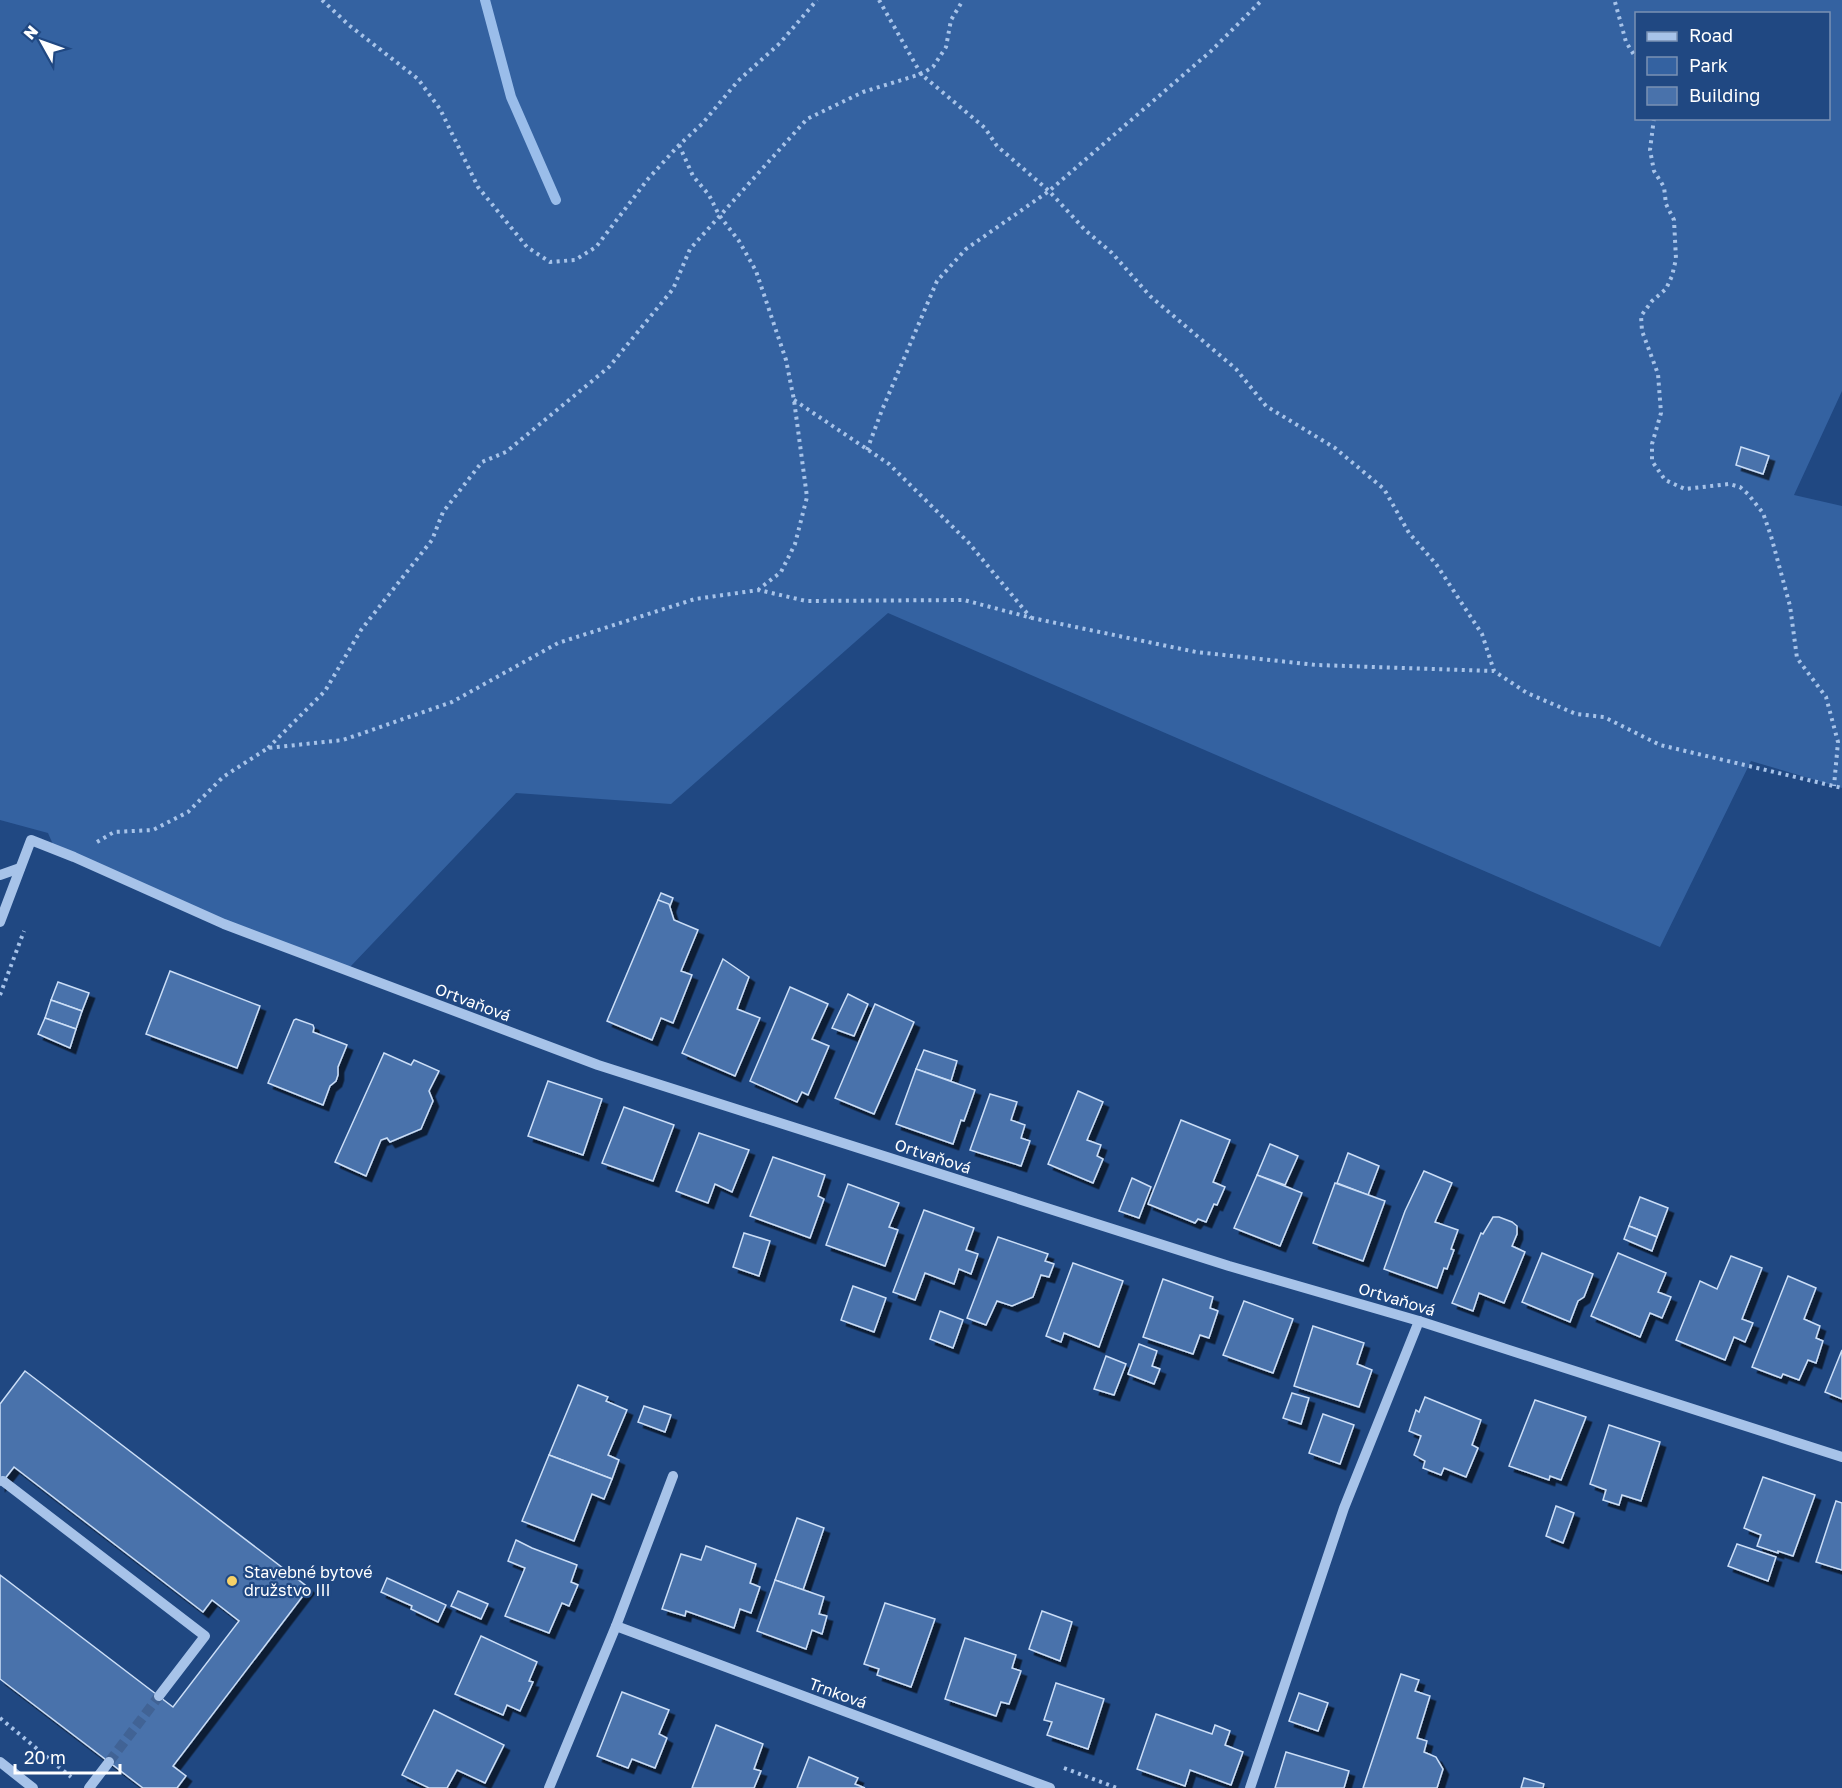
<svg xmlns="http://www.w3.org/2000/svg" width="1842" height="1788" font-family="'Golos Text',sans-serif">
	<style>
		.green { fill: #3462a1; fill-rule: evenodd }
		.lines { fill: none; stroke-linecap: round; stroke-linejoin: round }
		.stream { stroke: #9abdea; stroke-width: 10 }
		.building { fill: #4972ab; stroke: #cbdef7; stroke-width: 1.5; filter: url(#shadow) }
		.minor-tunnel { stroke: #416395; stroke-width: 10; stroke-dasharray: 10 5; stroke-linecap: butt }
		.path { stroke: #a7c3e9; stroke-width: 4; stroke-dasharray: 3 4.5; stroke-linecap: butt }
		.minor { stroke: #a7c3e9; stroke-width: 10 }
		.poi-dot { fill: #f6d167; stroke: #204882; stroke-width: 2 }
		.labels { text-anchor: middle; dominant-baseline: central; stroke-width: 4.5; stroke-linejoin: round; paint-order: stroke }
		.street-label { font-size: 16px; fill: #fff; stroke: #204882 }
		.poi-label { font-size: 16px; fill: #fff; stroke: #204882; text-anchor: start }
	</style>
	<defs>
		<filter id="shadow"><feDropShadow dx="5.5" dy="5.5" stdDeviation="0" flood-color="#0009"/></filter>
	</defs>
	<rect width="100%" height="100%" fill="#204882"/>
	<path class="green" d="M0 0H1842V391L1794 495 1842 506V788L1751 761 1660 947 888 613 671 804 516 793 350 967 224 924 55 849 48 833 0 820ZM1636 14H1828V118H1636Z"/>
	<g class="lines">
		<path class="stream" d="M485 0 511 97 556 200"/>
	</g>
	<g class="building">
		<path d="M1741 447 1769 456 1763 474 1736 465Z"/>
		<path d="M661 893 673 898 670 906 658 900Z"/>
		<path d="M658 900 669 904 674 920 698 930 681 971 692 975 673 1023 661 1018 652 1040 607 1021Z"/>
		<path d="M723 959 749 977 737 1009 760 1018 735 1076 682 1053Z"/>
		<path d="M170 971 260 1006 237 1068 146 1034Z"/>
		<path d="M58 982 89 993 82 1011 51 1000Z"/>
		<path d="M790 987 828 1004 812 1039 829 1046 808 1095 802 1092 797 1102 750 1081Z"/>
		<path d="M848 994 868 1004 854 1036 832 1028Z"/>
		<path d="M51 1000 82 1011 76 1029 45 1018Z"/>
		<path d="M875 1004 914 1022 874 1114 835 1098Z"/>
		<path d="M45 1018 76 1029 70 1048 38 1034Z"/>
		<path d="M296 1019 313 1025 314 1028 313 1032 347 1045 338 1067V1075L336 1081 330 1086 323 1105 268 1083 294 1020Z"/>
		<path d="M924 1050 957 1061 951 1081 916 1069Z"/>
		<path d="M384 1053 411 1065 414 1060 439 1071 429 1091 433 1101 421 1129 390 1142 387 1138 381 1140 366 1176 335 1162Z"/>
		<path d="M916 1069 975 1090 964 1121 961 1120 953 1144 896 1124Z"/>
		<path d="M548 1081 602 1099 583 1155 528 1136Z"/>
		<path d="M1078 1091 1103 1102 1087 1140 1101 1145 1097 1156 1103 1159 1093 1183 1048 1164Z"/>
		<path d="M990 1094 1017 1102 1011 1120 1025 1125 1021 1138 1030 1141 1021 1166 970 1150Z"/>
		<path d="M624 1107 674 1125 653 1181 602 1163Z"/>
		<path d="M1181 1120 1230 1140 1213 1182 1225 1187 1217 1205 1214 1204 1206 1222 1198 1219 1195 1223 1148 1204Z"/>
		<path d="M699 1133 749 1150 732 1192 715 1184 708 1203 676 1191Z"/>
		<path d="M1270 1144 1298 1156 1285 1185 1257 1175Z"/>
		<path d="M1348 1153 1379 1166 1368 1195 1337 1183Z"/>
		<path d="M773 1157 825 1175 818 1196 824 1199 810 1238 750 1216Z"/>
		<path d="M1424 1171 1452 1183 1435 1222 1458 1230 1451 1249 1454 1250 1447 1269 1444 1268 1437 1288 1384 1269 1405 1211Z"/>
		<path d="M1257 1175 1302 1193 1280 1246 1234 1228Z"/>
		<path d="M1132 1178 1151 1187 1139 1218 1119 1211Z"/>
		<path d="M1335 1183 1385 1201 1363 1261 1313 1243Z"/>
		<path d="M848 1184 899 1203 889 1227 898 1230 885 1266 826 1245Z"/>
		<path d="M1640 1197 1668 1208 1657 1237 1629 1226Z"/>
		<path d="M924 1210 974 1228 966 1250 978 1254 971 1274 959 1269 954 1284 925 1273 915 1300 893 1292Z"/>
		<path d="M1493 1217H1499L1512 1222 1517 1226V1234L1512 1246 1525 1252 1504 1303 1479 1293 1473 1311 1452 1303 1481 1233 1483 1234Z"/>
		<path d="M1629 1226 1657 1237 1652 1251 1624 1239Z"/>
		<path d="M744 1233 770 1241 759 1276 733 1267Z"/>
		<path d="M998 1237 1048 1254 1045 1261 1054 1264 1049 1277 1041 1275 1033 1297 1012 1306 997 1301 986 1325 967 1318Z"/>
		<path d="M1542 1253 1593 1274 1584 1297 1578 1301 1570 1322 1522 1302Z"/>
		<path d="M1618 1253 1666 1273 1658 1292 1671 1297 1662 1318 1650 1313 1640 1337 1591 1316Z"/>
		<path d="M1731 1256 1762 1268 1742 1319 1753 1323 1745 1342 1734 1337 1725 1360 1676 1340 1700 1281 1717 1289Z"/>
		<path d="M1073 1263 1123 1281 1099 1347 1064 1333 1061 1342 1046 1336Z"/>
		<path d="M1788 1276 1816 1288 1804 1319 1820 1326 1816 1338 1823 1341 1816 1363 1808 1360 1799 1380 1783 1374 1781 1378 1752 1367Z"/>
		<path d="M1163 1279 1213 1297 1210 1308 1218 1311 1209 1338 1200 1335 1193 1354 1143 1337Z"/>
		<path d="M853 1286 886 1298 874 1332 841 1320Z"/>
		<path d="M1244 1301 1293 1319 1273 1373 1223 1355Z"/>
		<path d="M940 1311 963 1320 953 1348 930 1339Z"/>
		<path d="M1313 1326 1364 1343 1357 1364 1372 1370 1359 1407 1294 1386Z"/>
		<path d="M1139 1344 1157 1351 1152 1366 1160 1369 1154 1384 1128 1374Z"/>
		<path d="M1842 1350V1399L1825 1392Z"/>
		<path d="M1106 1356 1126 1364 1114 1395 1094 1389Z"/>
		<path d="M25 1371 309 1588 173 1766 186 1776 177 1788H143L0 1679V1575L173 1707 239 1621 212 1600 203 1612 14 1467 0 1485V1404Z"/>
		<path d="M578 1385 608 1397 606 1401 627 1410 608 1455 619 1460 612 1479 549 1455Z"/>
		<path d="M1292 1393 1309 1398 1301 1424 1283 1418Z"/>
		<path d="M1425 1397 1481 1420 1472 1445 1478 1448 1466 1477 1444 1468 1441 1475 1423 1468 1425 1461 1414 1455 1421 1436 1409 1431 1416 1410 1419 1412Z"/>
		<path d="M1535 1400 1586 1417 1561 1480 1550 1476 1549 1480 1509 1466Z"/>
		<path d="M644 1406 671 1415 665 1432 638 1422Z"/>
		<path d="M1323 1414 1354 1425 1340 1464 1309 1453Z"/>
		<path d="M1609 1425 1660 1442 1641 1501 1622 1495 1619 1505 1603 1500 1606 1490 1590 1484Z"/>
		<path d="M549 1455 612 1479 604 1499 592 1494 574 1541 522 1521Z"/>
		<path d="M1763 1477 1815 1495 1793 1556 1778 1551V1553L1757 1546 1761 1535 1744 1528Z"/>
		<path d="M1836 1501 1842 1503V1570L1816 1562Z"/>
		<path d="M1556 1506 1574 1513 1563 1543 1546 1536Z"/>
		<path d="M797 1518 824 1528 803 1590 775 1580Z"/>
		<path d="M516 1540 532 1548 577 1565 571 1582 578 1585 569 1606 562 1603 549 1633 505 1616 525 1568 508 1561Z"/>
		<path d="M1737 1544 1776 1557 1768 1581 1728 1566Z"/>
		<path d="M706 1546 756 1564 750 1583 760 1587 751 1613 740 1609 734 1628 686 1611 685 1616 662 1609 681 1554 701 1560Z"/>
		<path d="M387 1578 446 1605 438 1622 411 1609 412 1606 381 1592Z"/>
		<path d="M775 1580 824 1597 819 1614 827 1616 822 1634 812 1630 806 1649 757 1631Z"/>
		<path d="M458 1591 488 1604 481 1619 451 1606Z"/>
		<path d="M885 1603 935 1619 911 1687 877 1675 879 1669 864 1664Z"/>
		<path d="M1042 1611 1072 1622 1060 1661 1029 1649Z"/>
		<path d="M481 1636 537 1662 529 1681 533 1682 520 1711 507 1705 503 1715 455 1694Z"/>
		<path d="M965 1638 1016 1655 1012 1668 1021 1671 1009 1704 1001 1702 996 1716 945 1699Z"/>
		<path d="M1401 1674 1419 1680 1415 1691 1430 1696 1417 1738 1427 1741 1424 1752 1436 1757 1443 1769 1437 1788H1363Z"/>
		<path d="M1056 1683 1104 1699 1088 1749 1047 1735 1052 1722 1044 1720Z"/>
		<path d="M622 1692 669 1710 659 1734 667 1738 655 1768 632 1759 628 1768 597 1756Z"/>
		<path d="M1299 1693 1328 1703 1318 1731 1289 1721Z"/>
		<path d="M434 1710 504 1745 485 1783 457 1770 447 1788H429L402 1775Z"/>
		<path d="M1156 1714 1212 1734 1215 1725 1230 1731 1225 1745 1243 1752 1231 1785 1190 1770 1185 1786 1137 1769Z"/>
		<path d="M716 1725 763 1744 754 1769 761 1771 754 1788H692Z"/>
		<path d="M1286 1752 1349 1771 1344 1788H1275Z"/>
		<path d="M809 1757 858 1778 855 1784 865 1788H797Z"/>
		<path d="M1524 1778 1544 1784 1543 1788H1521Z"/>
	</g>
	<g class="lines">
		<path class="minor-tunnel" d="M109 1762 159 1696"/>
		<g class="path">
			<path d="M322 0 350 26 418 79 440 109 478 187 527 247 550 262 575 260 596 247 648 179 679 145 702 124 738 81 780 43 817 0"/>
			<path d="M879 0 921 74 985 128 997 146 1049 191 1085 230 1112 253 1150 296 1236 369 1266 406 1335 448 1384 489 1409 533 1436 564 1482 634 1494 671"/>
			<path d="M1615 2 1626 42 1636 58"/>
			<path d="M1673 14V12"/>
			<path d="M1654 118 1650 150 1654 171 1664 187 1666 204 1674 220 1676 259 1672 276 1666 289 1652 301 1641 316 1642 331 1658 374 1661 413 1652 444V461L1665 480 1685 489 1729 484 1740 487 1748 494 1763 513 1771 536 1790 606 1797 658 1826 697 1838 742 1834 786"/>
			<path d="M679 145 693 176 709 195 719 215 739 241 756 271 786 360 794 400 807 497 795 544 781 572 759 589"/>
			<path d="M794 400 889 464 968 542 1031 618"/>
			<path d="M867 450 882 410 937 281 966 249 1049 191 1211 51 1262 0"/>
			<path d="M268 748 325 691 361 630 432 540 443 512 482 462 506 452 609 367 673 289 690 249 807 119 863 92 921 74 933 67 946 47 951 20 963 0"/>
			<path d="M97 842 114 832 153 830 188 812 223 777 268 748 343 740 452 702 558 643 695 599 759 590 806 601 964 600 1032 618 1196 652 1316 665 1494 671 1527 693 1576 714 1604 717 1660 745 1842 788"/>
			<path d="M0 995 24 931"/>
			<path d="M0 1718 71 1777"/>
			<path d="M1064 1768 1117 1788"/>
		</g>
		<g class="minor">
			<path d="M0 875 20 868"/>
			<path d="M0 922 31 840 74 857 224 924 598 1065 1229 1266 1419 1321 1842 1457"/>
			<path d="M3 1481 205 1636 159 1696"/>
			<path d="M616 1626 1050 1788"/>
			<path d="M0 1762 33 1788"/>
			<path d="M89 1788 109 1762"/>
			<path d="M549 1788 616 1626 673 1476"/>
			<path d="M1250 1788 1344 1508 1419 1321"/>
		</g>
	</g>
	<circle class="poi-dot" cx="232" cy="1581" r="6"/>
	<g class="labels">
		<g class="street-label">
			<text transform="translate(473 1002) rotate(21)">Ortvaňová</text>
			<text transform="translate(933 1156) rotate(18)">Ortvaňová</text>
			<text transform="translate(1397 1299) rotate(17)">Ortvaňová</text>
			<text transform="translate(838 1693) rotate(20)">Trnková</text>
		</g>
		<g class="poi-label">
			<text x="244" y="1572">Stavebné bytové<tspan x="244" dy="18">družstvo III</tspan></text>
		</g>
	</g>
	<rect x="1635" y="12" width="195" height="108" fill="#204882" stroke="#7991b4" stroke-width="1.5"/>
	<rect x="1647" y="32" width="30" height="9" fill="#a7c3e9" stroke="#7991b4" stroke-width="1.5"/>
	<text x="1689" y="42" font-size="18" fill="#ffffff">Road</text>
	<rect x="1647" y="57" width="30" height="18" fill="#3462a1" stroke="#7991b4" stroke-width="1.5"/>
	<text x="1689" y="72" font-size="18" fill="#ffffff">Park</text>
	<rect x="1647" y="87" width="30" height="18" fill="#4972ab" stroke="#7991b4" stroke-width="1.5"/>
	<text x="1689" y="102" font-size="18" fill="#ffffff">Building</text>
	<g transform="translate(42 42) rotate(310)" stroke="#204882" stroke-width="4.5" paint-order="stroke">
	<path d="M0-4.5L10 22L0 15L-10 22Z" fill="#ffffff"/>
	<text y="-9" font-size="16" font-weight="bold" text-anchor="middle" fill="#ffffff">N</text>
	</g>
	<path d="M15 1764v9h105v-9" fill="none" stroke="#ffffff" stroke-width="3"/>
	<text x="24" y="1764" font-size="18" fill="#ffffff" stroke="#204882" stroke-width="4.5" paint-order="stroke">20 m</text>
</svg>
